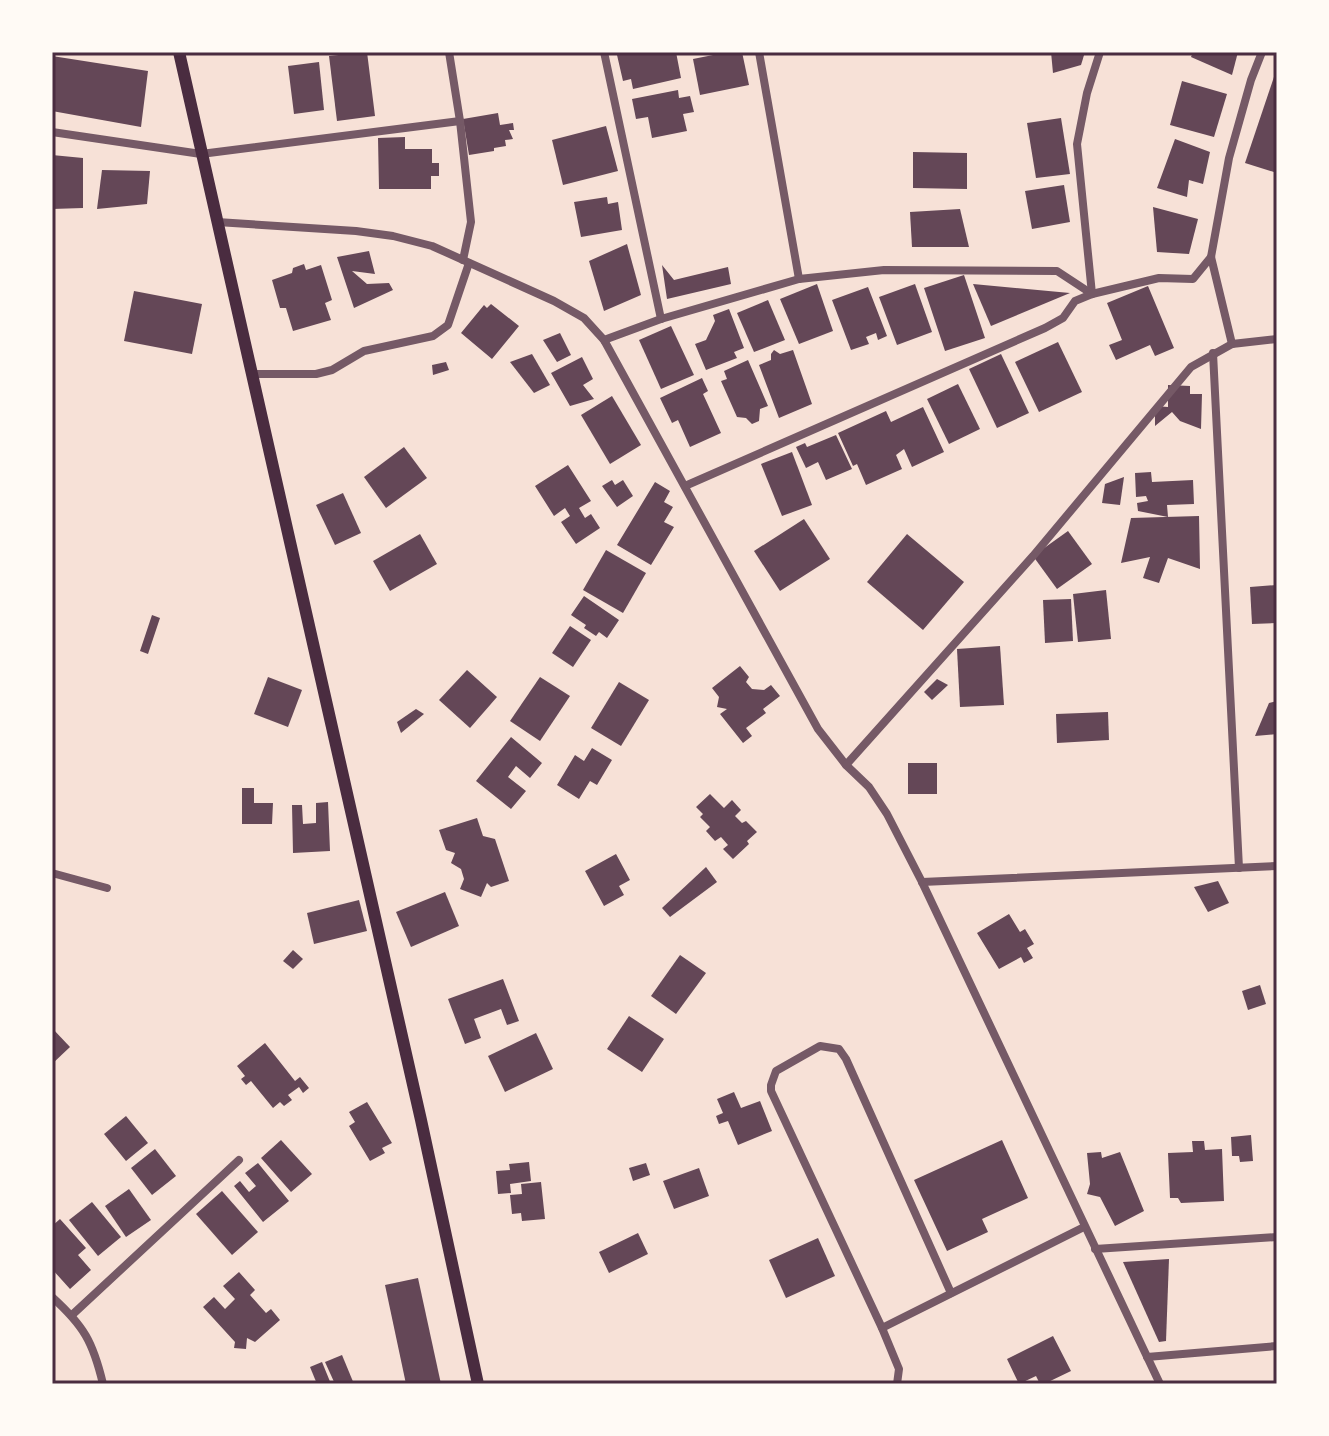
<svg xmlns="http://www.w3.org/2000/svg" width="1329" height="1436" font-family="'Crimson Pro',serif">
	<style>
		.building { fill: #644757 }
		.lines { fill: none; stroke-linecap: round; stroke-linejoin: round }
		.minor { stroke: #755966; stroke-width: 8 }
		.secondary { stroke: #4a2c40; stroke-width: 12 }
		.neatline { fill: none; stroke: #4a2c40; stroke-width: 3 }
	</style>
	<rect width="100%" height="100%" fill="#f7e1d7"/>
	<g class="building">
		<path d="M367 52 375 116 337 121 329 56Z"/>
		<path d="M630 52H676L681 78 633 89 631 79 623 81 617 55Z"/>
		<path d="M728 52H742L749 85 700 95 693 59Z"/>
		<path d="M1051 52H1085L1081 65 1053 73Z"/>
		<path d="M1193 52H1238L1232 75 1191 57Z"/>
		<path d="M52 56 148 71 141 127 52 111Z"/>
		<path d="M319 62 324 110 294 114 288 66Z"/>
		<path d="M1277 68V173L1245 163Z"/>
		<path d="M1182 81 1227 94 1214 137 1170 125Z"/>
		<path d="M678 90 679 98 690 96 694 112 683 114 687 131 652 138 648 117 636 119 632 99Z"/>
		<path d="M498 113 500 125 513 123 514 130H509L513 139 505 140 506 146 494 148V151L469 155 463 119Z"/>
		<path d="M1061 118 1070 174 1036 178 1027 123Z"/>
		<path d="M606 126 618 171 563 185 552 140Z"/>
		<path d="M405 137V149H432V163H439V176H431V189H379L378 138Z"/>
		<path d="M1175 139 1210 152 1203 184 1189 180 1187 197 1157 188Z"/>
		<path d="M913 152 967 153V189L913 188Z"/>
		<path d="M52 155 83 158V208L52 209Z"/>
		<path d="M102 170 150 171 147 204 97 209Z"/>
		<path d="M1064 185 1070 222 1032 229 1025 191Z"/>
		<path d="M607 197 608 204 618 202 622 230 581 237 574 202Z"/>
		<path d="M1153 207 1198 219 1189 254 1157 252Z"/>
		<path d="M960 209 969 247H912L910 212Z"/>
		<path d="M627 244 641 295 604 311 589 261Z"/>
		<path d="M369 251 375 274 352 271 367 284 389 283 393 290 354 308 337 257Z"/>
		<path d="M304 264 306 270 321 265 332 300 325 303 331 320 293 331 286 308H280L272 280 292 273 293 268Z"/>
		<path d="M662 265 674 280 728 267 731 284 667 299Z"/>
		<path d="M964 275 985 338 945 351 924 288Z"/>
		<path d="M817 284 833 331 799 344 780 299Z"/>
		<path d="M915 284 932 332 897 345 879 297Z"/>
		<path d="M973 284 1070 293 991 326Z"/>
		<path d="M1148 286 1174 348 1155 356 1150 345 1116 360 1109 345 1122 340 1107 303Z"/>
		<path d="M868 287 887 336 878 340 876 333 866 337 869 344 851 350 832 300Z"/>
		<path d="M134 291 202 304 192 354 124 341Z"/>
		<path d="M768 300 785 340 754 352 737 313Z"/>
		<path d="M491 304 519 326 492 359 461 333 484 305 487 308Z"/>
		<path d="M729 309 744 348 734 352 737 358 706 370 695 344 706 340 715 321 713 315Z"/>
		<path d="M671 326 694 375 661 389 639 340Z"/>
		<path d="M560 333 571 355 557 362 543 340Z"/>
		<path d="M1058 342 1082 392 1039 412 1015 362Z"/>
		<path d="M774 350 780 354 793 350 812 404 779 418 759 365 771 360V354Z"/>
		<path d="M532 354 550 385 534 393 510 362Z"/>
		<path d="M1001 354 1029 413 997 428 969 369Z"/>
		<path d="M582 357 593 379 583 385 594 399 570 406 551 373Z"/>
		<path d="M748 360 768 406 760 409 759 421 752 424 746 418 737 417 721 381 727 379 724 371Z"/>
		<path d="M446 362 449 370 433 375 432 365Z"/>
		<path d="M702 378 708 391 703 394 721 433 690 447 678 420 672 423 660 398Z"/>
		<path d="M958 384 980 429 949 444 927 399Z"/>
		<path d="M1168 385 1190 386V394H1202L1201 429 1180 421 1172 412 1155 426V406L1168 407Z"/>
		<path d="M612 396 641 445 610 464 581 415Z"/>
		<path d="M923 407 944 452 912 467 904 449 896 455 902 469 866 485 857 464 853 466 838 433 886 411 891 422Z"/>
		<path d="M836 435 852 469 826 480 818 462 806 468 796 447 805 443 807 447Z"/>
		<path d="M404 447 427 478 386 508 364 477Z"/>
		<path d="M792 452 812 505 782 516 761 464Z"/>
		<path d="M568 465 591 501 579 508 585 518 591 514 600 528 576 544 561 522 570 516 565 508 554 516 535 486Z"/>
		<path d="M1151 472 1152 482 1193 480 1194 504 1167 505 1168 517 1138 511 1137 503 1148 501 1146 496 1136 497 1135 473Z"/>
		<path d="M1124 477 1120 505 1102 503 1105 484Z"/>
		<path d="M612 480 615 485 623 480 633 496 617 507 602 486Z"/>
		<path d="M655 482 670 491 664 502 673 507 664 522 674 527 651 565 617 545Z"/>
		<path d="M343 493 361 533 335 545 316 505Z"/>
		<path d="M1199 516 1200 569 1168 558 1159 583 1143 578 1150 557 1121 563 1131 518Z"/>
		<path d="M804 519 830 559 780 591 754 551Z"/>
		<path d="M1068 531 1092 564 1057 589 1033 556Z"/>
		<path d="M420 534 437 564 390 591 373 561Z"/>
		<path d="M907 534 964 582 923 630 867 582Z"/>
		<path d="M606 550 646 573 623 613 583 590Z"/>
		<path d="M1277 585V623L1252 624 1250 587Z"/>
		<path d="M1106 590 1111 639 1078 642 1073 594Z"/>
		<path d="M584 596 619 620 607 638 599 632 596 636 584 628 586 625 571 615Z"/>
		<path d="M1071 599 1073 641 1045 643 1043 600Z"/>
		<path d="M152 615 160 618 148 654 140 651Z"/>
		<path d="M570 626 591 640 573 667 552 653Z"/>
		<path d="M1000 646 1004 705 960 707 957 649Z"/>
		<path d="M740 666 749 677 746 682 752 689 764 690 771 685 780 696 763 709 766 713 746 728 752 736 743 743 720 714 727 709 717 707 719 697 712 688Z"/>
		<path d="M467 670 497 697 470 728 439 700Z"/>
		<path d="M268 677 302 690 288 727 254 714Z"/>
		<path d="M540 677 570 696 540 741 510 721Z"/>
		<path d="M937 679 948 685 932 700 924 692Z"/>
		<path d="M619 682 649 700 621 746 591 728Z"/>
		<path d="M1277 701V734L1255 736 1269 703Z"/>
		<path d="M416 709 424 714 401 733 397 722Z"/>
		<path d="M1108 712 1109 740 1057 743 1056 714Z"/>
		<path d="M511 737 542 763 530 778 516 766 508 777 526 791 511 809 476 781Z"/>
		<path d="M592 748 612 760 597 785 590 781 579 799 557 785 575 755 584 761Z"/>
		<rect x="908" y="763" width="29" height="31"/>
		<path d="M242 788H254V803H273L272 824H242Z"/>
		<path d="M710 794 724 808 732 800 741 810 735 816 742 823 746 821 757 832 747 841 749 844 733 859 723 849 728 845 721 837 715 841 706 831 710 827 700 817 703 814 696 807Z"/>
		<path d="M328 802 330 851 293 853 292 805H302L303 824 316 823V803Z"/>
		<path d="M477 818 483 836 495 839 509 881 491 887 487 883 481 897 460 889 464 879 461 869 451 863 455 853 446 850 439 830Z"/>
		<path d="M616 854 630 880 619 886 624 895 604 906 585 871Z"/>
		<path d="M706 867 717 882 670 917 662 908Z"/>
		<path d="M1218 881 1229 903 1208 912 1194 887Z"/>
		<path d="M445 892 459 926 411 947 396 912Z"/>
		<path d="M359 900 367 931 314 944 307 913Z"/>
		<path d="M1009 914 1020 932 1025 929 1034 944 1027 948 1033 958 1024 963 1021 957 999 969 977 933Z"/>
		<path d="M293 950 303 959 293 969 283 961Z"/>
		<path d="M680 955 706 973 676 1014 651 996Z"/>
		<path d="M503 979 519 1021 507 1025 501 1009 474 1019 481 1038 465 1044 448 999Z"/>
		<path d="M1260 985 1266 1004 1248 1010 1242 991Z"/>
		<path d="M629 1016 664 1039 642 1072 607 1049Z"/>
		<path d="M52 1028 70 1047 52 1064Z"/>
		<path d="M536 1033 553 1069 505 1092 488 1056Z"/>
		<path d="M265 1043 295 1081 300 1077 309 1088 303 1093 299 1087 288 1095 292 1100 284 1106 280 1102 273 1108 251 1081 246 1085 241 1079 245 1076 237 1066Z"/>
		<path d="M734 1092 741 1108 760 1101 772 1131 738 1145 728 1121 719 1124 716 1116 723 1113 717 1099Z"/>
		<path d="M367 1102 392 1143 382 1148 385 1153 370 1161 349 1126 355 1122 349 1112Z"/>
		<path d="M126 1116 148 1143 126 1161 104 1134Z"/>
		<path d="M1251 1135 1253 1161 1240 1162 1239 1156H1232L1231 1137Z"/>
		<path d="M281 1140 312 1174 291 1192 261 1158Z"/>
		<path d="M1002 1140 1028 1198 982 1219 988 1232 947 1251 914 1180Z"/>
		<path d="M1192 1141H1204L1205 1150 1222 1149 1224 1201 1181 1203 1178 1198H1170L1168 1153 1193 1152Z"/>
		<path d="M155 1149 176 1176 152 1195 131 1168Z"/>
		<path d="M1101 1152 1102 1158 1120 1152 1144 1211 1115 1226 1100 1197 1087 1194 1090 1184 1087 1153Z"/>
		<path d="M529 1162 531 1181 510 1184 511 1193 498 1194 496 1171 510 1170 509 1164Z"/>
		<path d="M258 1163 289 1201 263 1222 234 1186 240 1181 249 1192 256 1186 245 1173Z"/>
		<path d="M646 1163 650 1175 633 1181 629 1168Z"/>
		<path d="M699 1168 709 1196 674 1209 663 1181Z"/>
		<path d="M541 1182 545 1219 522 1221 521 1213 512 1214 510 1195 522 1194 521 1184Z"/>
		<path d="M129 1189 151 1220 126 1237 105 1206Z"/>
		<path d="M222 1191 258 1232 232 1255 196 1214Z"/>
		<path d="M92 1202 121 1237 98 1256 69 1220Z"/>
		<path d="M60 1219 86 1248 78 1255 91 1270 70 1289 52 1269V1226Z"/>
		<path d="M638 1233 648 1254 609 1273 599 1252Z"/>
		<path d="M818 1238 835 1276 786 1298 769 1260Z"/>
		<path d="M1169 1259 1166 1341 1159 1342 1123 1262Z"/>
		<path d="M239 1272 255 1290 250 1295 266 1313 271 1309 280 1320 255 1342 247 1338 246 1349 234 1348 235 1342 203 1307 214 1297 225 1309 235 1299 223 1286Z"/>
		<path d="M418 1278 441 1384H406L385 1285Z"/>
		<path d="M1053 1336 1071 1371 1044 1384H1040L1036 1376 1019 1384 1007 1359Z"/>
		<path d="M342 1355 354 1384H335L325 1362Z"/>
		<path d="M322 1362 331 1384H317L310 1367Z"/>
	</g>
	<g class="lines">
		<g class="minor">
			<path d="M449 52 460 121 471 222 463 260"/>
			<path d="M604 52 661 319"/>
			<path d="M759 52 799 279"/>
			<path d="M52 132 201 154 460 121"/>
			<path d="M217 222 356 231 393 236 432 246 554 301 584 318 604 340 818 729 846 765 869 787 887 814 922 882 1160 1384"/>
			<path d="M1092 294 1077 144 1087 93 1100 52"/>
			<path d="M604 340 661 319 799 279 884 270 1057 271 1092 294"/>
			<path d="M1232 344 1211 257 1229 158 1251 80 1262 52"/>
			<path d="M1213 353 1239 868"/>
			<path d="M251 374H316L332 370 364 351 433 336 448 325 469 263"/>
			<path d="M685 486 1045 328 1063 318 1075 301 1092 294 1159 278 1193 279 1211 257"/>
			<path d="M846 765 1033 556 1191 367 1232 344 1277 339"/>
			<path d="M52 873 107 888"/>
			<path d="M922 882 1277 866"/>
			<path d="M1095 1249 1277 1237"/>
			<path d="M52 1297C84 1326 93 1342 103 1384"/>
			<path d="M72 1315 239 1160"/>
			<path d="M882 1328 1084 1227"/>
			<path d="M1147 1357 1277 1346"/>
			<path d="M897 1384 899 1369 882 1328 771 1091V1085L776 1071 820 1046 839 1049 846 1059 951 1293"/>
		</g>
		<path class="secondary" d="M179 52 421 1120 478 1384"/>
	</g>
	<rect width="1329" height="1436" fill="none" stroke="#fffaf5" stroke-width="108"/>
	<rect x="54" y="54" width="1221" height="1328" class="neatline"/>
</svg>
